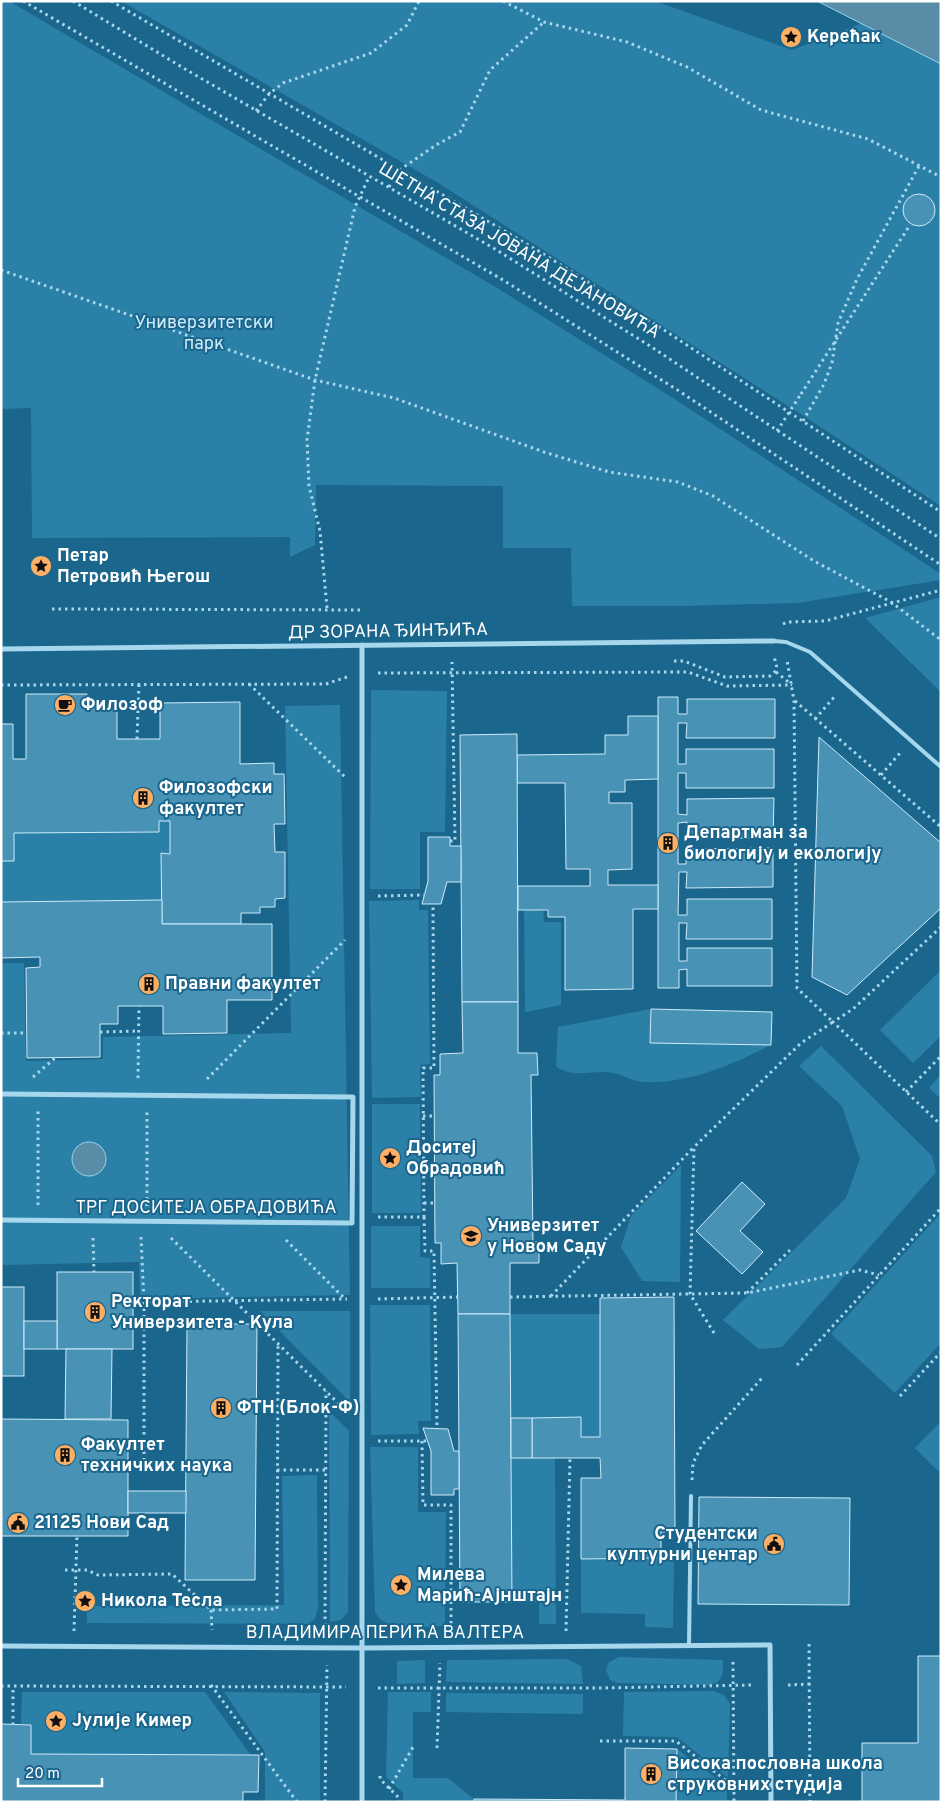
<svg xmlns="http://www.w3.org/2000/svg" width="942" height="1803" font-family="Overpass,sans-serif">
	<style>
		.green { fill: #2b80a8; fill-rule: evenodd }
		.water { fill: #598da7; stroke: #9ad5ef }
		.building { fill: #4892b6; stroke: #cdebf9 }
		.lines { fill: none; stroke-linecap: round; stroke-linejoin: round }
		.path { stroke: #a7d7ed; stroke-width: 3; stroke-dasharray: 2.5 4; stroke-linecap: butt }
		.lane { stroke: #a7d7ed; stroke-width: 4 }
		.street { stroke: #a7d7ed; stroke-width: 5 }
		.path-bridge { stroke: #a7d7ed; stroke-width: 3; stroke-dasharray: 2.5 4; stroke-linecap: butt }
		.labels { text-anchor: middle; dominant-baseline: central; stroke-width: 4; stroke-linejoin: round; paint-order: stroke }
		.poi-label { font-size: 18px; font-weight: bold; fill: #fff; stroke: #1b668c; text-anchor: start }
		.street-label { font-size: 18px; fill: #fff; stroke: #1b668c }
		.park-label { font-size: 18px; fill: #cdebf9; stroke: #1b668c }
	</style>
	<rect width="100%" height="100%" fill="#1b668c"/>
	<g class="green">
		<path d="M1 1H9L499 289 673 398 941 574V580L797 603 683 606H572L571 548H503V486L316 485 315 545 290 557V537L32 538 31 408 1 409Z"/>
		<path d="M121 1H655L792 50 863 23 941 64V506L799 413 440 184Z"/>
		<path d="M941 597V692L865 618Z"/>
		<path d="M371 690 447 691 445 832H420V889H370Z"/>
		<path d="M340 705 350 1295 140 1299 139 1262 1 1265V963H24L26 1061 103 1059V1037L291 1033 285 706Z"/>
		<path d="M159 821H170V854L162 853V900L1 902V861H14V833L158 832Z"/>
		<path d="M419 900V910H428L430 1064 420 1065 421 1097 372 1098 369 901Z"/>
		<path d="M524 908H543L544 922H561V1005L525 1012Z"/>
		<path d="M941 970V1036L913 1063 880 1030Z"/>
		<path d="M651 1009V1043L771 1045C732 1065 688 1084 644 1082 631 1081 620 1073 607 1072 589 1071 571 1078 556 1066L558 1027Z"/>
		<path d="M821 1046 932 1156 936 1172 782 1347 759 1349 723 1320 846 1198 860 1159 842 1106 799 1066Z"/>
		<path d="M941 1074V1099L929 1088Z"/>
		<path d="M372 1104H420L421 1213H372ZM388 1147 397 1149 401 1156 399 1165 391 1169 384 1168 379 1158 381 1151Z"/>
		<path d="M681 1165 680 1282 642 1281 621 1247 631 1216Z"/>
		<path d="M941 1213V1343L895 1393 831 1334Z"/>
		<path d="M371 1226H420V1257L430 1258V1288H371Z"/>
		<path d="M370 1305H430L431 1421H418L419 1434 371 1435Z"/>
		<path d="M260 1311H350V1402Z"/>
		<path d="M510 1314H600V1437H581L532 1418H511Z"/>
		<path d="M329 1411 349 1431 348 1612 341 1620 330 1622Z"/>
		<path d="M941 1421V1471H938L915 1448Z"/>
		<path d="M370 1447H418V1512H446L445 1626C424 1626 386 1634 375 1612Z"/>
		<path d="M511 1458H555L556 1624H539V1602H512Z"/>
		<path d="M317 1475 318 1608 315 1619 308 1624 87 1623V1606L284 1605 282 1476Z"/>
		<path d="M661 1558 674 1559 673 1628 645 1627V1614L581 1613V1559Z"/>
		<path d="M619 1657 723 1660C723 1671 724 1682 710 1685L617 1683 610 1680 606 1670 609 1662Z"/>
		<path d="M567 1659 581 1666 583 1684 446 1682 447 1660Z"/>
		<path d="M425 1660V1683L397 1684V1661Z"/>
		<path d="M714 1691 724 1695 730 1704 728 1778 677 1737 623 1736 624 1692Z"/>
		<path d="M22 1692H205L250 1754H31V1725L21 1724Z"/>
		<path d="M224 1692 320 1693V1802H265V1752Z"/>
		<path d="M388 1692H431V1712H413V1778H448L474 1799V1802H403V1793L386 1777Z"/>
		<path d="M446 1693 583 1694V1714L446 1712Z"/>
		<path d="M677 1749 727 1786V1802H676Z"/>
	</g>
	<g class="water">
		<path d="M817 1H941V64Z"/>
		<circle cx="89" cy="1159" r="17"/>
	</g>
	<g class="building">
		<circle cx="919" cy="210" r="16"/>
		<path d="M26 694H87L86 709 117 708V739H160V703L240 702V764L274 763V774H284L285 824H274L275 852H285V898L275 899V907H260V913H241V924H162L161 853 170 854V821H159V832L14 833V861H1V724H13V759H26Z"/>
		<path d="M658 697H678V714H687V699H775V738H686L687 723H678V764H686V749H774V788H686V773H678V814L687 815V799L774 798 773 838H686L687 822 678 823V864H686V849L773 848V887L686 888 687 872H679L678 915H687V899H772V939H686L687 923H679V961H687V948H772V986H687V969L679 970V988H658Z"/>
		<path d="M628 716H658V779L625 780V792H609V803H632V869L608 870V885H658V909H633V989L565 990V917H548V910H518V886H590V869H566L565 783H517V755L605 754V735H628Z"/>
		<path d="M517 734 518 1002H462L460 735Z"/>
		<path d="M819 737 941 843V908L847 995 812 977Z"/>
		<path d="M428 837H450V846H461V882H447L441 904H422L428 881Z"/>
		<path d="M162 900V924H272V1000H227V1033L163 1034V1006H118V1024H100V1057L27 1058 26 968 40 967V957L1 958V902Z"/>
		<path d="M462 1002H518V1053H537L538 1075H531L533 1242H539V1263H510V1314H458L457 1263 441 1264V1243H435L434 1075H440V1054L463 1053Z"/>
		<path d="M651 1009 772 1012 771 1045 650 1043Z"/>
		<path d="M742 1182 765 1204 740 1231 763 1252 742 1274 696 1231Z"/>
		<rect x="57" y="1272" width="76" height="77"/>
		<rect x="1" y="1287" width="23" height="89"/>
		<path d="M674 1297 675 1532H661V1558L581 1559V1478H601L600 1458H532V1418L581 1417V1437H600V1298Z"/>
		<path d="M458 1314H510L512 1602H460Z"/>
		<rect x="24" y="1321" width="33" height="28"/>
		<path d="M187 1324H257L255 1580H185Z"/>
		<path d="M66 1349H112L111 1419H65Z"/>
		<rect x="511" y="1418" width="21" height="40"/>
		<path d="M1 1419 128 1420V1536H1Z"/>
		<path d="M423 1428 448 1429 454 1451H459V1489H454V1495H431V1451Z"/>
		<rect x="128" y="1491" width="58" height="22"/>
		<path d="M699 1497 850 1498 849 1605 698 1604Z"/>
		<path d="M918 1656H941V1802H862V1743H918Z"/>
		<path d="M1 1724 31 1725V1754L259 1755 258 1792H243V1802H1Z"/>
		<path d="M625 1748 677 1749 676 1802H474V1799L625 1800Z"/>
	</g>
	<g class="lines">
		<g class="path">
			<path d="M23 1 503 280 679 391 941 565"/>
			<path d="M73 1 185 69 495 249 650 346 941 539"/>
			<path d="M111 1 537 250 664 330 941 512"/>
			<path d="M503 1 544 22 627 42 687 67 761 110 868 139 941 177"/>
			<path d="M256 111 269 94 283 83 371 53 407 25 419 1"/>
			<path d="M389 187 401 169 436 145 460 132 490 70 544 22"/>
			<path d="M1 270 315 380 394 398 544 452 609 472 678 482 713 496 814 561 891 602 941 640"/>
			<path d="M803 421 824 384 832 363 838 323 857 279 919 166"/>
			<path d="M777 431 801 394"/>
			<path d="M327 608 320 531 309 486 307 440 315 380 355 207 369 177"/>
			<path d="M52 609 364 610"/>
			<path d="M783 624 787 622 825 621 941 590"/>
			<path d="M674 661H684L725 677 770 676C779 670 777 666 774 657"/>
			<path d="M776 672 792 685"/>
			<path d="M378 673 688 672 727 686 792 685"/>
			<path d="M249 684 345 777"/>
			<path d="M1 685 326 684 347 677"/>
			<path d="M795 701 941 827"/>
			<path d="M815 719 836 695"/>
			<path d="M137 739 139 683"/>
			<path d="M881 775 900 753"/>
			<path d="M450 841H455L452 662"/>
			<path d="M378 896 425 895"/>
			<path d="M941 927 853 1009 833 1022 941 1125"/>
			<path d="M100 1032 138 1031"/>
			<path d="M1 1033H26"/>
			<path d="M33 1077 55 1058"/>
			<path d="M138 1078 139 1006"/>
			<path d="M207 1079 345 940"/>
			<path d="M906 1092 941 1056"/>
			<path d="M423 1116H434"/>
			<path d="M424 1203H435"/>
			<path d="M38 1205V1111"/>
			<path d="M147 1206V1112"/>
			<path d="M378 1217H424L423 1068H434L433 904"/>
			<path d="M424 1217 425 1251H434L437 1429"/>
			<path d="M141 1237 144 1302V1466"/>
			<path d="M93 1238 94 1272"/>
			<path d="M171 1238 344 1409"/>
			<path d="M286 1240 345 1299"/>
			<path d="M747 1293 790 1250"/>
			<path d="M551 1296 693 1148"/>
			<path d="M510 1297 747 1293 860 1270 879 1275"/>
			<path d="M378 1299 458 1297"/>
			<path d="M144 1302 347 1299"/>
			<path d="M714 1333 690 1294 694 1147 801 1043 833 1022 797 988 794 701 787 660"/>
			<path d="M797 1365 941 1208"/>
			<path d="M900 1396 941 1352"/>
			<path d="M378 1441H428"/>
			<path d="M422 1441 423 1505H451V1632"/>
			<path d="M277 1470H325"/>
			<path d="M692 1480 693 1463 702 1445 763 1377"/>
			<path d="M65 1570H87L98 1575 172 1574 211 1610 277 1609 278 1342"/>
			<path d="M211 1610 212 1630"/>
			<path d="M322 1629H325L326 1391"/>
			<path d="M74 1631 77 1536"/>
			<path d="M566 1631 570 1458"/>
			<path d="M809 1644 810 1802"/>
			<path d="M733 1662 734 1802"/>
			<path d="M211 1685 297 1802"/>
			<path d="M788 1685 810 1684"/>
			<path d="M1 1686 346 1687"/>
			<path d="M378 1688H600L752 1685"/>
			<path d="M13 1725V1686"/>
			<path d="M600 1741H676L734 1787"/>
			<path d="M437 1748 440 1663"/>
			<path d="M380 1776V1779L399 1798V1802"/>
			<path d="M389 1789 413 1747"/>
			<path d="M325 1802 327 1665"/>
		</g>
		<g class="lane">
			<path d="M774 641 786 642 810 652 941 767"/>
			<path d="M689 1645 691 1496"/>
		</g>
		<g class="street">
			<path d="M362 645V1802"/>
			<path d="M1 649 774 641"/>
			<path d="M1 1094 353 1097 352 1223 1 1220"/>
			<path d="M1 1646 363 1648 770 1645 771 1802"/>
		</g>
		<path class="path-bridge" d="M801 394 910 225"/>
	</g>
	<defs>
		<g id="sight-disc" transform="scale(1.125)"><circle r="9.5" fill="#feaf64" stroke="#1b668c"/><path d="M0-6L1.8-2.2L6-1.7L2.9 1.2L3.7 5.4L0 3.3L-3.7 5.4L-2.9 1.2L-6-1.7L-1.8-2.2Z" fill="#111"/></g>
		<g id="cafe-disc" transform="scale(1.125)"><circle r="9.5" fill="#feaf64" stroke="#1b668c"/><path d="M-5.5-4.5H6V0H3Q3 3.5 0 3.5H-2.5Q-5.5 3.5-5.5 0ZM3-3.2v2h1.7v-2ZM-6 4.5H4V6H-6Z" fill="#111"/></g>
		<g id="building-disc" transform="scale(1.125)"><circle r="9.5" fill="#feaf64" stroke="#1b668c"/><path d="M-4-6H4V6H1V3H-1V6H-4ZM-2.5-4.3h1.7v1.8h-1.7ZM.8-4.3h1.7v1.8H.8ZM-2.5-1h1.7V.8h-1.7ZM.8-1h1.7V.8H.8Z" fill="#111"/></g>
		<g id="university-disc" transform="scale(1.125)"><circle r="9.5" fill="#feaf64" stroke="#1b668c"/><path d="M0-5L7-2L0 1L-7-2ZM-4 1L0 2.5L4 1V4Q0 6-4 4Z" fill="#111"/></g>
		<g id="civic-disc" transform="scale(1.125)"><circle r="9.5" fill="#feaf64" stroke="#1b668c"/><path d="M-.6-6.5H3V-4.5H.6V-3L4-1V1h2V6H-6V1h2V-1L-.6-3ZM-1.2 2.5V6h2.4V2.5Z" fill="#111"/></g>
	</defs>
	<g fill-rule="evenodd">
		<use href="#sight-disc" x="791" y="37"/>
		<use href="#sight-disc" x="41" y="566"/>
		<use href="#cafe-disc" x="65" y="705"/>
		<use href="#building-disc" x="143" y="798"/>
		<use href="#building-disc" x="668" y="843"/>
		<use href="#building-disc" x="149" y="984"/>
		<use href="#sight-disc" x="390" y="1158"/>
		<use href="#university-disc" x="471" y="1236"/>
		<use href="#building-disc" x="95" y="1312"/>
		<use href="#building-disc" x="221" y="1408"/>
		<use href="#building-disc" x="65" y="1455"/>
		<use href="#civic-disc" x="18" y="1523"/>
		<use href="#civic-disc" x="774" y="1544"/>
		<use href="#sight-disc" x="401" y="1585"/>
		<use href="#sight-disc" x="85" y="1601"/>
		<use href="#sight-disc" x="56" y="1721"/>
		<use href="#building-disc" x="651" y="1774"/>
	</g>
	<g class="labels">
		<g class="poi-label">
			<text x="807" y="37">Керећак</text>
			<text x="57" y="556">Петар<tspan x="57" dy="21">Петровић Његош</tspan></text>
			<text x="81" y="705">Филозоф</text>
			<text x="159" y="788">Филозофски<tspan x="159" dy="21">факултет</tspan></text>
			<text x="684" y="833">Департман за<tspan x="684" dy="21">биологију и екологију</tspan></text>
			<text x="165" y="984">Правни факултет</text>
			<text x="406" y="1148">Доситеј<tspan x="406" dy="21">Обрадовић</tspan></text>
			<text x="487" y="1226">Универзитет<tspan x="487" dy="21">у Новом Саду</tspan></text>
			<text x="111" y="1302">Ректорат<tspan x="111" dy="21">Универзитета - Кула</tspan></text>
			<text x="237" y="1408">ФТН (Блок-Ф)</text>
			<text x="81" y="1445">Факултет<tspan x="81" dy="21">техничких наука</tspan></text>
			<text x="34" y="1523">21125 Нови Сад</text>
			<text x="758" y="1534" text-anchor="end">Студентски<tspan x="758" dy="21">културни центар</tspan></text>
			<text x="417" y="1575">Милева<tspan x="417" dy="21">Марић-Ајнштајн</tspan></text>
			<text x="101" y="1601">Никола Тесла</text>
			<text x="72" y="1721">Јулије Кимер</text>
			<text x="667" y="1764">Висока пословна школа<tspan x="667" dy="21">струковних студија</tspan></text>
		</g>
		<g class="street-label">
			<text transform="translate(519 251) rotate(31)">ШЕТНА СТАЗА ЈОВАНА ДЕЈАНОВИЋА</text>
			<text transform="translate(388 632) rotate(-1)">ДР ЗОРАНА ЂИНЂИЋА</text>
			<text x="206" y="1208">ТРГ ДОСИТЕЈА ОБРАДОВИЋА</text>
			<text x="385" y="1633">ВЛАДИМИРА ПЕРИЋА ВАЛТЕРА</text>
		</g>
		<g class="park-label">
			<text x="204" y="323">Универзитетски<tspan x="204" dy="21">парк</tspan></text>
		</g>
	</g>
	<rect width="942" height="1803" fill="none" stroke="#ffffff" stroke-width="5"/>
	<path d="M18 1778v8h84v-8" fill="none" stroke="#ffffff" stroke-width="2.5"/>
	<text x="25" y="1778" font-size="15" fill="#ffffff" stroke="#1b668c" stroke-width="4" paint-order="stroke">20 m</text>
</svg>
